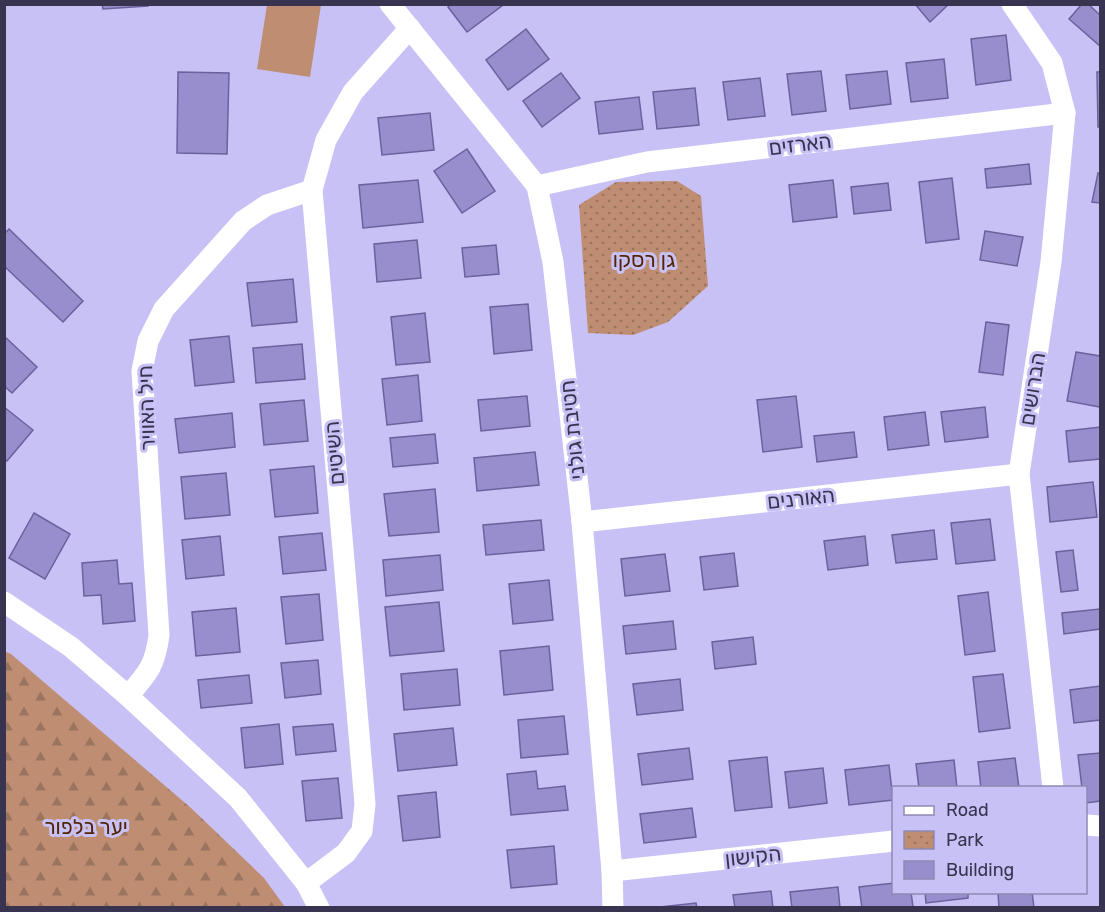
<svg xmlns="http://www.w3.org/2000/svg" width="1105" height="912" font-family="Rubik,Heebo,sans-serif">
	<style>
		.green { fill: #be8d72 }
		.forest { fill: url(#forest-firs) }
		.park { fill: url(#park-dots) }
		.building { fill: #988ecd; stroke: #6b619c; stroke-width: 1.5 }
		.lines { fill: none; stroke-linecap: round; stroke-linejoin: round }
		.minor { stroke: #fff; stroke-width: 21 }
		.labels { text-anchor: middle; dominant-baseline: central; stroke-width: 6; stroke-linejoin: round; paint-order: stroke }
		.street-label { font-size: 21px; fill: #38344f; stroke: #c8c1f6 }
		.park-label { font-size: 21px; fill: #532402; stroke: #c8c1f6 }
	</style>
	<defs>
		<pattern id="forest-firs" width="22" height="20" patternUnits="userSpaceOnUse" patternTransform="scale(1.5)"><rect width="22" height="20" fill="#be8d72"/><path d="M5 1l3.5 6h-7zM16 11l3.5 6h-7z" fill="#9b7460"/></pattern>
		<pattern id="park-dots" width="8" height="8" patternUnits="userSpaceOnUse" patternTransform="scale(1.5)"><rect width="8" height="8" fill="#be8d72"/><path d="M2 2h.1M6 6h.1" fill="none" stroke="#9b7460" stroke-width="1.8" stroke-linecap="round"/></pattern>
	</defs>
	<rect width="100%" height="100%" fill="#c8c1f6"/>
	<path class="green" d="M267 5H321L310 77 257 69Z"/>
	<path class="forest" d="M4 651 11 654 191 808 264 878 285 907H5Z"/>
	<path class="park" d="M677 181 701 196 708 286 668 322 633 335 588 333 579 205 616 182Z"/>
	<g class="building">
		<path d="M102 4H148V6L103 9Z"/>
		<path d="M451 4H503V5L467 32 448 7Z"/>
		<path d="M915 4H949L930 22Z"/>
		<path d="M1082 4H1088L1100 15V46L1069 19Z"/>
		<path d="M526 29 549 59 508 90 486 60Z"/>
		<path d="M1006 35 1011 80 976 85 971 39Z"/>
		<path d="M944 59 948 98 911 102 906 63Z"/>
		<path d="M821 71 826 111 792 115 787 74Z"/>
		<path d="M887 71 891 104 850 109 846 75Z"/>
		<path d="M178 72 229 73 227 154 177 153Z"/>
		<path d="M1097 72H1100V127H1098Z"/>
		<path d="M561 73 580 98 542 127 523 101Z"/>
		<path d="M760 78 765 116 728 120 723 82Z"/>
		<path d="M695 88 699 125 657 129 653 92Z"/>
		<path d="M639 97 643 129 599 134 595 102Z"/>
		<path d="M430 113 434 150 382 155 378 118Z"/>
		<path d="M467 149 495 191 462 213 434 171Z"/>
		<path d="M1029 164 1031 184 987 188 985 169Z"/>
		<path d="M1098 173 1100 174V203L1092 202Z"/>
		<path d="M952 178 959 239 926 243 919 182Z"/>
		<path d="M418 180 423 222 363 228 359 185Z"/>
		<path d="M833 180 837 217 793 222 789 185Z"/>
		<path d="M888 183 891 210 854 214 851 187Z"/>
		<path d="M9 229 83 301 63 322 4 266V234Z"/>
		<path d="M985 231 1023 237 1017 266 980 260Z"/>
		<path d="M417 240 421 278 377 282 374 244Z"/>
		<path d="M496 245 499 274 465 277 462 248Z"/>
		<path d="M293 279 297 322 252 326 247 283Z"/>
		<path d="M528 304 532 350 494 354 490 307Z"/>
		<path d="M425 313 430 362 396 365 391 317Z"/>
		<path d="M986 322 1009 325 1003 375 979 372Z"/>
		<path d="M4 336 37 367 12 393 4 386Z"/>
		<path d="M229 336 234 382 195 386 190 340Z"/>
		<path d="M302 344 305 379 256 383 253 348Z"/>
		<path d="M1076 352 1100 356V407L1067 401Z"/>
		<path d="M418 375 422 421 387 425 382 379Z"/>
		<path d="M527 396 530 426 481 431 478 400Z"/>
		<path d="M796 396 802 447 763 452 757 400Z"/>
		<path d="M304 400 308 441 264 445 260 404Z"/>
		<path d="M4 407 33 430 7 461 4 459Z"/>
		<path d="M985 407 988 437 945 442 941 412Z"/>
		<path d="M925 412 929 445 888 450 884 417Z"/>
		<path d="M232 413 235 447 179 453 175 419Z"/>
		<path d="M1100 427V459L1069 462 1066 431Z"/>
		<path d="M854 432 857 457 817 462 814 436Z"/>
		<path d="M435 434 438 463 393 467 390 438Z"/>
		<path d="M535 452 539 485 477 491 474 458Z"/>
		<path d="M314 466 318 513 275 517 270 470Z"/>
		<path d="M226 473 230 515 185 519 181 477Z"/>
		<path d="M1093 482 1097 517 1050 522 1047 487Z"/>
		<path d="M435 489 439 532 389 536 384 494Z"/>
		<path d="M34 513 70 534 45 579 9 558Z"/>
		<path d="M990 519 995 560 956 564 951 523Z"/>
		<path d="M541 520 544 550 486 555 483 525Z"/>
		<path d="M934 530 937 559 896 563 892 535Z"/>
		<path d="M322 533 326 570 283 574 279 537Z"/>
		<path d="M220 536 224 575 186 579 182 540Z"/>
		<path d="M865 536 868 565 828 570 824 541Z"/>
		<path d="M1073 550 1078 590 1061 592 1056 552Z"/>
		<path d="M734 553 738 586 704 590 700 557Z"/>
		<path d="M665 554 670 591 625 596 621 559Z"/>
		<path d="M440 555 443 590 386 596 383 560Z"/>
		<path d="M117 560 119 584 132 583 135 621 103 624 101 595 84 596 82 563Z"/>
		<path d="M549 580 553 620 513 624 509 584Z"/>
		<path d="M988 592 995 651 965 655 958 596Z"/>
		<path d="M319 594 323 640 286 644 281 597Z"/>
		<path d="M439 602 444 651 390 656 385 607Z"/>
		<path d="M236 608 240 652 196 656 192 612Z"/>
		<path d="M1100 609V629L1064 634 1062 613Z"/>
		<path d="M673 621 676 649 626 654 623 626Z"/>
		<path d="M753 637 756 664 715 669 712 642Z"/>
		<path d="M549 646 553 690 504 695 500 651Z"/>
		<path d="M318 660 321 694 285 698 281 663Z"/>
		<path d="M457 669 460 705 404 710 401 674Z"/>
		<path d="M1003 674 1010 728 979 732 973 677Z"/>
		<path d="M249 675 252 703 201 708 198 680Z"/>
		<path d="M680 679 683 710 637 715 633 684Z"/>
		<path d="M1100 686V720L1074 723 1070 690Z"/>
		<path d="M564 716 568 754 521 758 518 720Z"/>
		<path d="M279 724 283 764 245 768 241 728Z"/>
		<path d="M333 724 336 751 296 755 293 727Z"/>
		<path d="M453 728 457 765 398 771 394 734Z"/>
		<path d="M689 748 693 779 642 785 638 754Z"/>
		<path d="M1100 753V801L1086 803V788H1082L1078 755Z"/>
		<path d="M767 757 772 807 735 811 729 761Z"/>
		<path d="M1015 758 1019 788H981L978 762Z"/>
		<path d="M954 760 957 788H919L916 764Z"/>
		<path d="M889 765 893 800 849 805 845 770Z"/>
		<path d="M823 768 827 803 789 808 785 772Z"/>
		<path d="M536 771 538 789 565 786 568 810 511 815 507 774Z"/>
		<path d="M338 778 342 818 306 821 302 781Z"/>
		<path d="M436 792 440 837 403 841 398 796Z"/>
		<path d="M692 808 696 837 644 843 640 814Z"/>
		<path d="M554 846 557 884 511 888 507 850Z"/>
		<path d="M894 883V892H911L913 907 862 908 859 887Z"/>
		<path d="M838 887 840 908H792L790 892Z"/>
		<path d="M771 891 773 908H735L733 895Z"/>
		<path d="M925 892H968V898L926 903Z"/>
		<path d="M998 892H1032L1034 908H999Z"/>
		<path d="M696 903 697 908 660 907Z"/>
	</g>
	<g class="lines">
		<g class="minor">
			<path d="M390 4 537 186 553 262 582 522 612 871 613 908"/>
			<path d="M1012 4 1052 63 1065 113 1051 262 1019 474 1053 788"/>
			<path d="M537 186 647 162 1065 113"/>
			<path d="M582 522 1019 474"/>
			<path d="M4 602 71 647 128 696 238 798 306 883 319 908"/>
			<path d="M128 696C148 673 155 666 159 635L142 371 148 341 164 309 243 221 267 205 312 190"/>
			<path d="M1086 825 1100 826"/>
			<path d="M612 871 894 841"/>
			<path d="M306 883 346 853 362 831 365 804 312 190 326 140 353 92 410 28"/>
		</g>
	</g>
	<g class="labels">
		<g class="street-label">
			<text transform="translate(800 144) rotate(-7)">הארזים</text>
			<text transform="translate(1032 389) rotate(-81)">הברושים</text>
			<text transform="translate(146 408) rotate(-92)">חיל האוויר</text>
			<text transform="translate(572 430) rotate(-96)">חטיבת גולני</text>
			<text transform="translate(334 453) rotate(-95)">השיטים</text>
			<text transform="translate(801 498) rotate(-6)">האורנים</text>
			<text transform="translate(753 856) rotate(-6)">הקישון</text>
		</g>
		<g class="park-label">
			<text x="644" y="259">גן רסקו</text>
			<text x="86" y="826">יער בלפור</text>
		</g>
	</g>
	<rect width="1105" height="912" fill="none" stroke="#38344f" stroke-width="12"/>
	<rect x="892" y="786" width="195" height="108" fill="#c8c1f6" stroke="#8e89b3" stroke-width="1.5"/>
	<rect x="904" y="806" width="30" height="9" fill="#ffffff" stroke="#8e89b3" stroke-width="1.5"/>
	<text x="946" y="816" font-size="18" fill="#38344f">Road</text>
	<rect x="904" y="831" width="30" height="18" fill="url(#park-dots)" stroke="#8e89b3" stroke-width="1.5"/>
	<text x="946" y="846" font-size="18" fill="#38344f">Park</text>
	<rect x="904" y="861" width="30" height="18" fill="#988ecd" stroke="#8e89b3" stroke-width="1.5"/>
	<text x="946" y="876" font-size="18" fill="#38344f">Building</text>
</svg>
